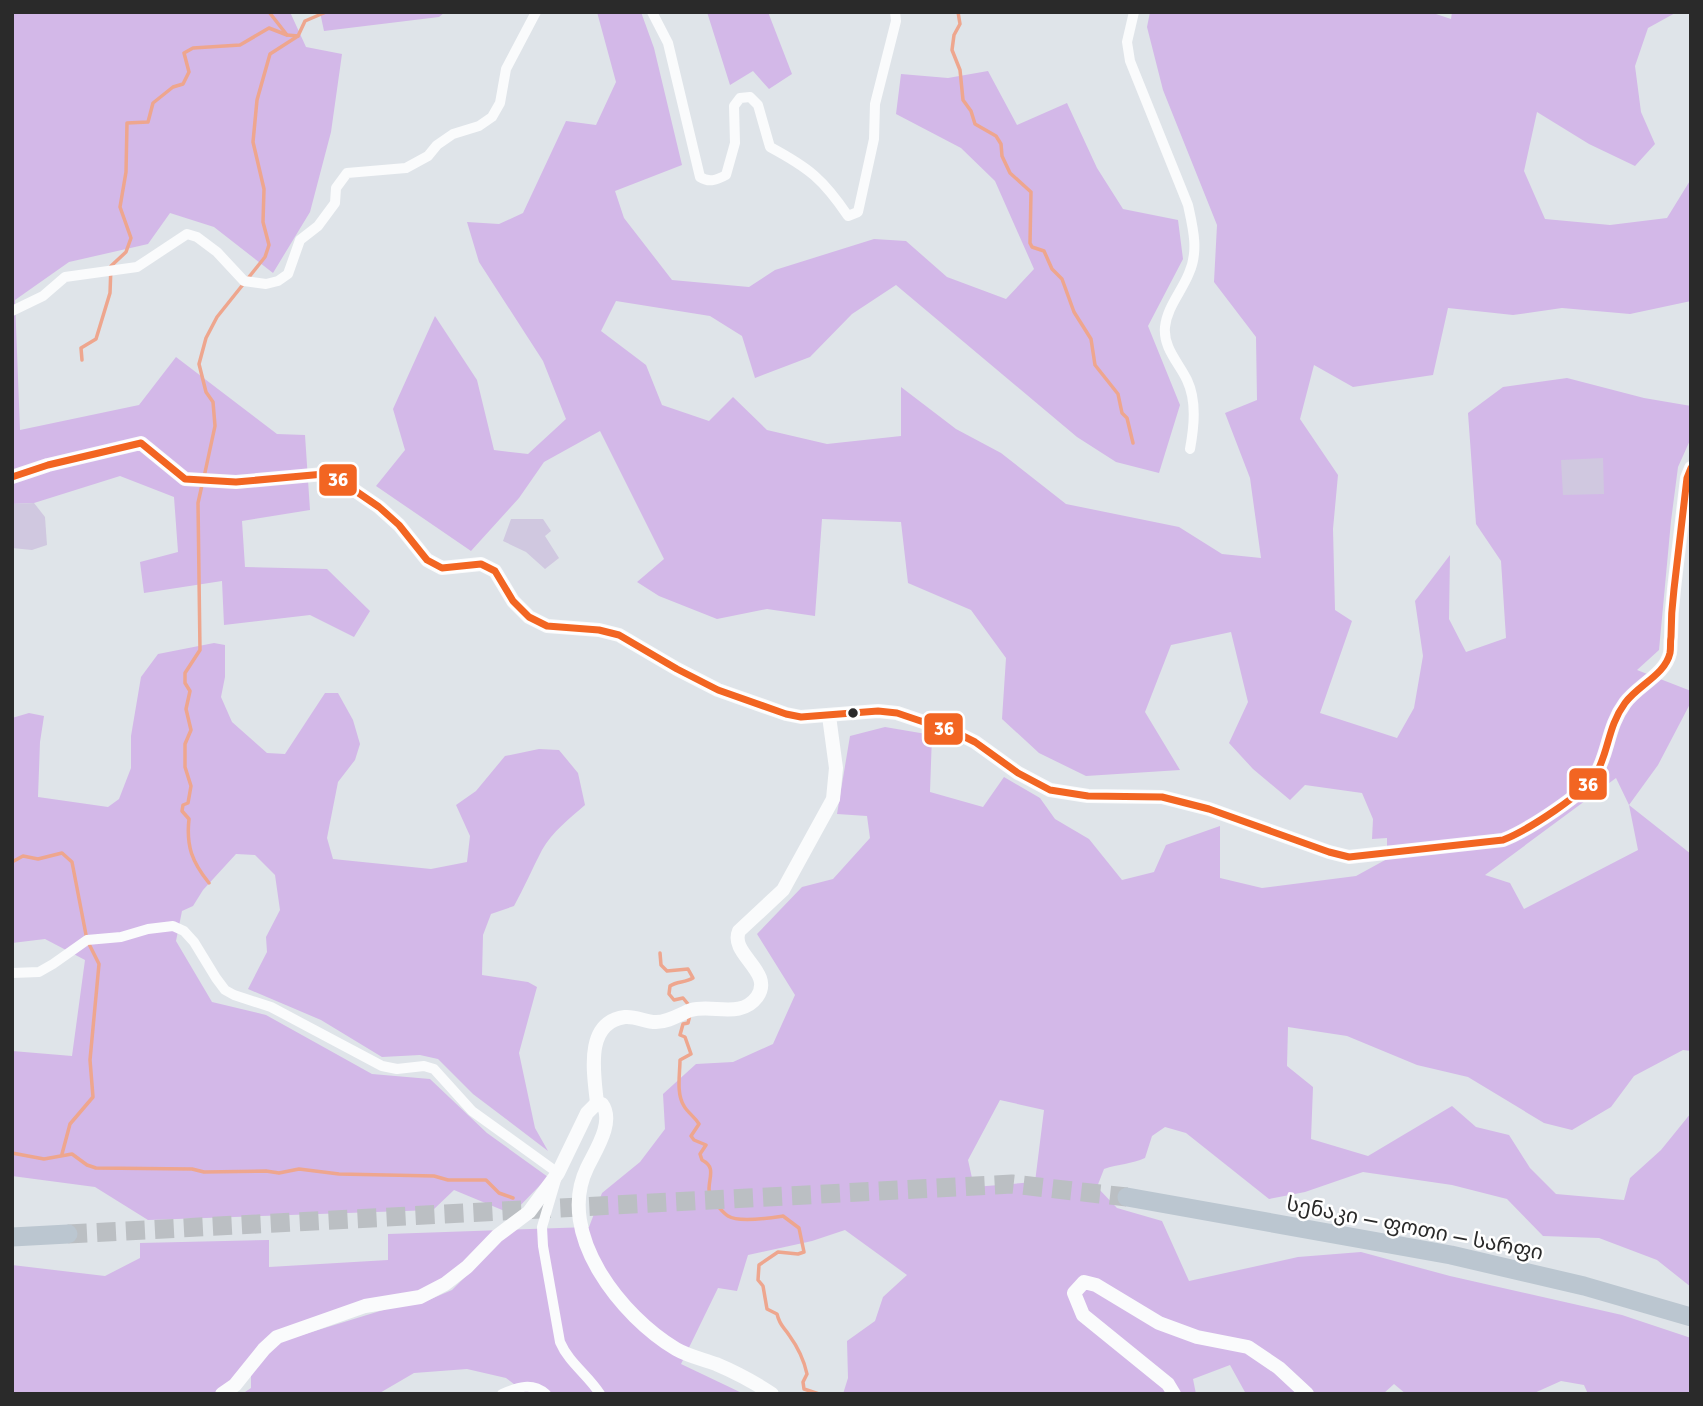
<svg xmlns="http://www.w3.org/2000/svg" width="1703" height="1406" font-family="Signika,'Noto Sans Georgian',sans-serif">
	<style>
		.green { fill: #d3b8e8; fill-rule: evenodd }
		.cemetery { fill: #d0c8e0 }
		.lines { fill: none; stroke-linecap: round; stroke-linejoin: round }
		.stream { stroke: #eea68e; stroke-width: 3.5 }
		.highway-tunnel { stroke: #bbbfc3; stroke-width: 19; stroke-dasharray: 19 10; stroke-linecap: butt }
		.street { stroke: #fafbfc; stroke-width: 10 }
		.secondary { stroke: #fafbfc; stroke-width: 14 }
		.highway { stroke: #bbc6d0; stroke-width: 19 }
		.bus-1-casing { stroke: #fff; stroke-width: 12 }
		.bus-1 { stroke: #f26522; stroke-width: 7 }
		.bus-dot { fill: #2a2a2a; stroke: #fff; stroke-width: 2.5 }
		.labels { text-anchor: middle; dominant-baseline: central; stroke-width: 5; stroke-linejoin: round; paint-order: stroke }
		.street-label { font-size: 21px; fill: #2a2a2a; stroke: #fff }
		.line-badge { stroke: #fff; stroke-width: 2.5 }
		.badge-label { font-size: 19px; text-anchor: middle; font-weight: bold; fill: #fff }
	</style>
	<rect width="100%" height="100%" fill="#dfe4e9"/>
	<g class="green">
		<path d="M12 12H290L306 47 342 54 331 132 310 212 273 273 214 227 170 213 148 244 69 262 15 300 20 430 139 405 176 357 277 434 305 435 310 510 242 521 245 567 327 569 370 611 354 637 310 615 224 625 222 581 144 593 140 562 178 552 174 497 120 476 34 503 12 504Z"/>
		<path d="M320 12H445L439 17 324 31Z"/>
		<path d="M597 12H641L654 48 682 165 615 191 624 218 672 280 749 287 775 270 874 239 906 241 947 277 1006 299 1034 269 995 181 961 148 896 114 901 74 948 78 988 71 1017 125 1067 103 1097 168 1123 209 1178 220 1183 259 1148 326 1180 405 1159 473 1116 462 1077 437 896 285 852 314 810 357 755 378 742 336 710 316 616 301 601 331 646 365 662 405 709 421 733 397 767 430 827 444 901 436V387L956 429 1001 453 1066 504 1179 527 1222 554 1261 558 1250 478 1225 413 1257 400 1256 337 1214 282 1217 225 1163 90 1147 27 1150 12H1430L1451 19 1452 12H1677L1648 28 1635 66 1641 112 1655 144 1635 166 1589 144 1537 112 1524 171 1545 219 1610 225 1667 218 1691 179V301L1630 314 1562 308 1513 315 1448 308 1433 375 1353 387 1314 365 1300 419 1338 475 1333 529 1335 610 1352 621 1320 713 1397 738 1414 708 1423 656 1415 601 1450 555 1449 619 1466 652 1506 638 1501 561 1476 524 1468 413 1503 387 1567 378 1644 398 1691 406V438L1678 467 1671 521 1659 650 1637 670 1691 691V702L1658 765 1629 805 1691 854V1051L1683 1050 1634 1076 1611 1107 1572 1130 1544 1123 1468 1077 1417 1065 1347 1036 1288 1027 1287 1066 1313 1087 1311 1139 1368 1156 1452 1106 1476 1127 1509 1135 1530 1168 1556 1194 1624 1200 1630 1178 1661 1150 1691 1113V1287L1657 1260 1599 1238 1543 1236 1507 1199 1452 1185 1363 1172 1305 1192 1269 1199 1186 1133 1165 1127 1152 1136 1145 1158C1132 1164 1118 1164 1104 1169L1097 1187 1117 1208 1162 1221 1189 1281 1298 1257 1361 1252 1450 1276 1622 1315 1691 1338V1394H1588L1584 1385 1561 1381 1532 1394H1406L1394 1384 1383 1394H1246L1230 1365 1193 1379 1196 1394H843L848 1378 847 1341 875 1321 883 1297 907 1275 845 1230 812 1241 748 1255 737 1291 718 1288 681 1364 744 1394H527L506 1378 467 1369 414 1373 378 1394H242L251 1388V1373L223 1394H12V1265L105 1276 140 1258V1243L269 1240V1267L388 1260V1234L589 1227 602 1193 640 1162 665 1129 663 1094 696 1064 733 1062 773 1044 795 995 757 934 802 887 833 879 870 838 867 816 837 814 850 736 885 727 932 735 930 792 983 807 1004 777 1040 798 1055 819 1089 839 1122 880 1154 872 1166 845 1220 826V878L1262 888 1356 876 1387 859V838L1372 839 1373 819 1362 793 1305 785 1290 800 1253 769 1229 743 1248 702 1231 632 1171 645 1145 712 1180 770 1086 776 1039 753 1002 719 1006 658 971 610 908 583 901 522 822 519 815 616 767 609 717 619 659 596 637 582 664 559 600 431 544 462 519 498 471 551 376 486 405 450 393 409 435 316 477 380 494 450 528 454 566 419 543 361 479 262 467 222 499 224 523 213 566 121 596 125 616 82ZM1616 778 1629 805 1638 850 1524 909 1510 883 1485 875ZM1000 1100 1044 1110 1035 1182 974 1187 968 1160ZM498 1244 452 1290 424 1302 393 1307 279 1342 264 1359 275 1333 435 1290Z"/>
		<path d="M707 12H768L792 74 769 89 753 71 730 85Z"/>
		<path d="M214 643 225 645V677L221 697 232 722 267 753 285 754 325 693H338L353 720 360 744 355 760 338 782 327 838 333 859 431 869 467 862 470 836 456 805 476 791 505 756 539 749 559 750 578 773 585 805C570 818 552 832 542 850 532 869 524 888 514 906L491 914 483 935 482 975 528 982 537 987 519 1053 535 1128 548 1151 473 1094 438 1059 420 1055 382 1057 321 1020 248 989 267 952 266 937 280 910 275 875 255 855 236 854 203 890 193 906 182 911 176 941 212 1002 266 1015 372 1074 430 1079 487 1133 548 1177 512 1214 454 1190 433 1210 148 1220 95 1187 12 1176V1051L72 1056 85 960 45 939 12 943V718L29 713 44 716 40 742 38 797 108 807 119 799 131 768V736L141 677 158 654Z"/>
	</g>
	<g class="cemetery">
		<path d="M1603 458 1604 494 1563 495 1561 460Z"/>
		<path d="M34 503 45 517 47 545 32 550 12 548V504Z"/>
		<path d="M511 519H543L551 531 545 536 559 558 545 569 526 552 503 541Z"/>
	</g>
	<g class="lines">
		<g class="stream">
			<path d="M269 12 287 35 298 36"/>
			<path d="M958 12 960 24 954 35 952 50 960 70 963 100 971 111 975 124 996 136 1001 144 1002 156 1010 173 1031 192 1030 243 1032 247 1044 251 1052 269 1062 279 1074 312 1091 339 1095 365 1118 394 1122 413 1127 418 1133 443"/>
			<path d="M82 360 81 348 96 339 110 293 111 266 126 252 131 238 120 207 126 172 127 123 148 122 153 103 173 87 183 84 189 72 184 53 193 48 240 45 269 28 287 35"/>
			<path d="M204 477 215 426 213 402 206 392 199 364 206 338 217 317 265 257 269 245 263 222 264 189 253 142 257 100 270 54 298 36 305 21 326 12"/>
			<path d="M202 485 198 503 200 650 185 673V683L190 691 186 709 191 730 185 744V767L191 786 188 803 183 805 182 811 189 819C186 846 192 862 209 883"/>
			<path d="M12 862 23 856 38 859 62 853 72 862 87 940 99 964 90 1060 93 1097 70 1124 62 1154"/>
			<path d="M660 953 661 965 667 971 688 969 693 978C685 983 677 981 670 986L669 994 674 1000 683 998 688 1004"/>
			<path d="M690 1015 688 1023 683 1024 680 1035 685 1037 691 1054 680 1060C680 1073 676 1094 684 1106 688 1113 694 1116 699 1124L691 1136 694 1140 706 1145 700 1154 702 1160C716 1167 709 1177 709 1189 709 1194 712 1200 716 1204 719 1207 723 1213 728 1216 739 1223 770 1218 783 1216L799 1228 804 1252 798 1254 778 1252 759 1265 758 1280 763 1286 767 1309 777 1314C780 1326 783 1326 789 1335 797 1346 804 1360 807 1374L803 1382 804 1389 819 1394"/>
			<path d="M12 1153 44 1159 72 1154 87 1165 96 1168 192 1169 204 1172 266 1171 279 1173 299 1169 339 1174 434 1176 448 1180H486L499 1193 513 1198"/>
		</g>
		<path class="highway-tunnel" d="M68 1234 1012 1184 1127 1197"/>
		<g class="street">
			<path d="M652 12 668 43 700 177C709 183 717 180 726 175L735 143 734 106 740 98 750 97 758 105 770 147C809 168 823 179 848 216L858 212 874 139 875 104 896 21 895 12"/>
			<path d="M1134 12 1127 42 1130 61 1188 205C1193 228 1199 251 1189 273 1182 291 1167 307 1165 327 1163 348 1179 363 1187 380 1197 401 1194 427 1190 449"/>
			<path d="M12 311 43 296 65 277 137 267 187 234 197 237 217 252 244 281 266 284 278 281 288 274 300 240 318 226 335 203 336 188 347 173 406 168 428 156 437 145 453 134 479 126 492 117 500 103 506 69 536 12"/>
			<path d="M12 973 39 972 53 964 87 940 121 937 148 929 173 926 184 931 194 942 216 978 225 990 234 995 271 1007 382 1066 397 1069 424 1066 434 1069 472 1111 558 1173 542 1227 543 1246 560 1342C569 1363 588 1375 600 1394"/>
			<path d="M502 1394C518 1387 532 1382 546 1394"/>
		</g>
		<g class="secondary">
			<path d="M12 477 48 465 141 443 185 479 236 482 324 474 341 481 379 507 399 525 427 560 442 568 481 564 495 571 513 601 529 617 547 626 599 630 619 635 677 669 718 690 786 714 801 717 878 711 897 713 959 734 975 742 1018 773 1050 790 1088 796 1162 797 1209 809 1329 852 1349 857 1503 840C1526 831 1587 793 1597 772 1609 750 1608 726 1625 703 1638 685 1665 675 1670 653 1671 648 1670 642 1671 637 1671 621 1672 605 1674 589 1678 552 1683 515 1687 478L1691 468"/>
			<path d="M597 1103C594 1074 584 1022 625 1017 636 1016 645 1022 656 1022 669 1022 680 1014 691 1010 713 1004 741 1019 757 997 775 972 729 954 739 931L783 890 833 799 836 768 829 716"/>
			<path d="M597 1103 602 1104C615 1122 595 1151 587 1168 555 1234 622 1317 676 1349 688 1356 702 1359 716 1364 735 1372 754 1382 772 1394"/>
			<path d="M222 1394 235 1385 264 1349 277 1337 365 1306 420 1297 445 1284 467 1267 497 1236 529 1212 558 1173 587 1113 597 1103"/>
			<path d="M1174 1394 1168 1384 1083 1315 1074 1293 1084 1282 1096 1285 1159 1323 1197 1337 1248 1347 1279 1368 1307 1394"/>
		</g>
		<g class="highway">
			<path d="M1127 1197 1451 1255 1584 1286 1691 1317"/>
			<path d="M12 1237 68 1234"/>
		</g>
		<g class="bus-1-casing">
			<path id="bus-1" d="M12 477 48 465 141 443 185 479 236 482 324 474 341 481 379 507 399 525 427 560 442 568 481 564 495 571 513 601 529 617 547 626 599 630 619 635 677 669 718 690 786 714 801 717 878 711 897 713 959 734 975 742 1018 773 1050 790 1088 796 1162 797 1209 809 1329 852 1349 857 1503 840C1526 831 1587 793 1597 772 1609 750 1608 726 1625 703 1638 685 1665 675 1670 653 1671 648 1670 642 1671 637 1671 621 1672 605 1674 589 1678 552 1683 515 1687 478L1691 468"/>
		</g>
		<use href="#bus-1" class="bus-1"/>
	</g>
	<circle class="bus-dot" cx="853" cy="713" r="6"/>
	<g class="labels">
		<g class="street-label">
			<text transform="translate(1415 1228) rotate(11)">სენაკი — ფოთი — სარფი</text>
		</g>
	</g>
	<g class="line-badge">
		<rect x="318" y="463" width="40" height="34" rx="7" fill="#f26522"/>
		<rect x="923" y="712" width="41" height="34" rx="7" fill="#f26522"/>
		<rect x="1568" y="767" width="40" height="34" rx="7" fill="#f26522"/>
	</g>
	<g class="badge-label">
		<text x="338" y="486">36</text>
		<text x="944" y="735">36</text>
		<text x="1588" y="791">36</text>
	</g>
	<rect width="1703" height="1406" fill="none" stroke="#2a2a2a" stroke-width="28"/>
</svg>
